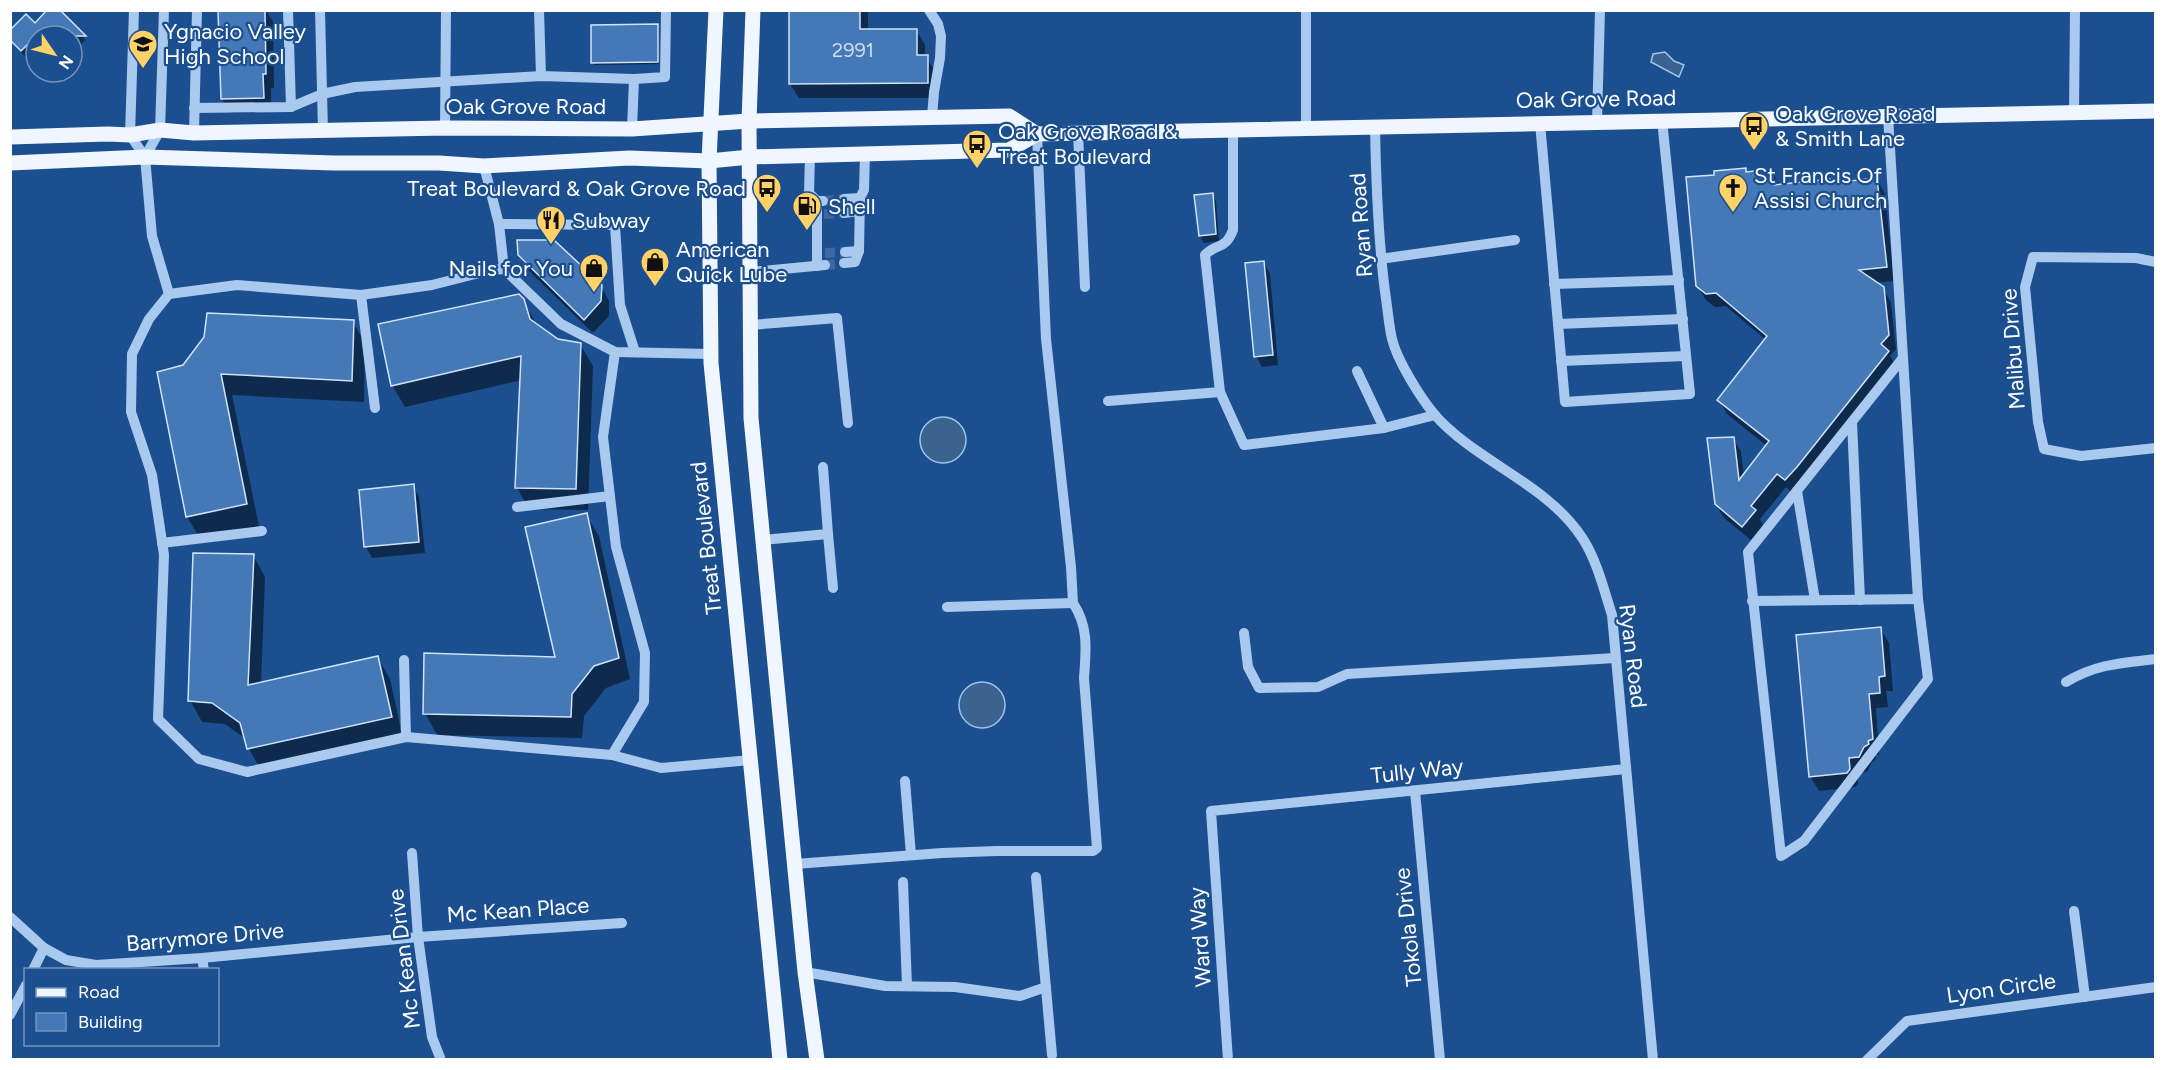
<svg xmlns="http://www.w3.org/2000/svg" width="2166" height="1070" font-family="Figtree,sans-serif">
	<style>
		.water { fill: #3c6290; stroke: #9cc4f0; stroke-width: 1.5 }
		.shadow { fill: #0007 }
		.building { fill: #4478b7; stroke: #cfe3fa; stroke-width: 1.5 }
		.lines { fill: none; stroke-linecap: round; stroke-linejoin: round }
		.minor-tunnel { stroke: #3d69a0; stroke-width: 10; stroke-dasharray: 10 5; stroke-linecap: butt }
		.minor { stroke: #a9c9ee; stroke-width: 10 }
		.major { stroke: #f0f6ff; stroke-width: 15 }
		.labels { text-anchor: middle; dominant-baseline: central; stroke-width: 4.5; stroke-linejoin: round; paint-order: stroke }
		.number-label { font-size: 20px; fill: #d0dded }
		.poi-label { font-size: 22px; fill: #fff; stroke: #1b4f8f; text-anchor: start }
		.street-label { font-size: 22px; fill: #fff; stroke: #1b4f8f }
	</style>
	<rect width="100%" height="100%" fill="#1b4f8f"/>
	<g class="water">
		<path d="M1665 52 1674 61 1684 65 1679 77 1651 62 1653 54Z"/>
		<circle cx="943" cy="440" r="23"/>
		<circle cx="982" cy="705" r="23"/>
	</g>
	<g class="shadow">
		<path d="M219 10H266L273 22 274 88H271V112L231 113 222 99Z"/>
		<path d="M790 10H868V30H916L925 45V56L935 71V98H799L790 84Z"/>
		<path d="M35 25 81 33 85 40 72 54V36H36V53L33 50 26 57 11 42 10 32Z"/>
		<path d="M657 26 659 29V64L594 65 593 62Z"/>
		<path d="M1745 170 1747 173 1771 171 1780 185 1830 181 1832 184 1877 180 1885 194 1894 281 1875 283 1883 288 1891 303 1896 349 1890 356 1896 366 1793 493 1786 487 1760 519 1763 525 1751 540 1724 518 1716 504 1733 438 1741 452 1744 476 1767 446 1727 414 1719 400 1766 340 1726 306 1715 307 1706 300 1697 286 1716 176Z"/>
		<path d="M1212 194 1216 201 1219 241 1204 243 1200 236Z"/>
		<path d="M519 255 601 286 609 301V316L593 333 528 270Z"/>
		<path d="M1264 263 1270 274 1278 365 1262 367 1256 356Z"/>
		<path d="M523 300 537 326 557 341 580 344 593 366 588 510 529 509 517 488 522 380 405 407 392 385Z"/>
		<path d="M353 322 365 343 364 402 232 395 259 526 200 538 187 517 159 373Z"/>
		<path d="M413 486 419 497 425 553 372 558 366 547 361 491Z"/>
		<path d="M586 515 599 536 630 679 606 688 584 716 582 738 437 735 425 713 557 659Z"/>
		<path d="M253 555 265 577 261 684 378 658 390 679 403 739 261 770 249 749 246 739 225 724 202 722 190 700Z"/>
		<path d="M1880 628 1889 643 1893 691H1886L1888 707 1876 708 1879 755H1876V759L1872 762 1867 772 1857 773 1858 784 1855 787 1819 791 1810 776Z"/>
	</g>
	<g class="building">
		<path d="M47 10H60L86 36H36V52L28 44 21 51 10 40V30L26 14 35 23Z"/>
		<path d="M218 10H265L266 74H263L264 98 221 99Z"/>
		<path d="M789 10H860V29H917V55H928V83L789 84Z"/>
		<path d="M658 24V62L591 63V25Z"/>
		<path d="M1746 168V172L1772 169 1774 185 1830 179 1831 183 1877 178 1887 267 1859 270 1884 287 1889 335 1881 344 1889 351 1797 467 1785 480 1777 474 1751 506 1756 510 1742 527 1715 504 1707 438 1734 437 1739 480 1769 441 1717 400 1767 336 1716 293 1706 294 1696 286 1686 177 1714 175V171Z"/>
		<path d="M1213 193 1216 234 1199 236 1194 195Z"/>
		<path d="M517 240H554L602 285 601 301 584 320 518 255Z"/>
		<path d="M1264 261 1273 355 1254 357 1245 263Z"/>
		<path d="M519 294 524 299 530 319 558 339 581 343 576 489 515 488 521 356 391 386 378 324Z"/>
		<path d="M207 313 354 320 352 381 221 374 247 504 186 517 157 372 183 365 204 337Z"/>
		<path d="M414 484 419 542 364 547 359 490Z"/>
		<path d="M587 513 619 658 594 666 572 694 571 717 423 714 424 653 555 657 525 527Z"/>
		<path d="M193 553 254 554 248 685 378 656 392 717 247 749 240 723 212 703 188 701Z"/>
		<path d="M1881 627 1885 676 1879 677 1880 693 1869 694 1873 739 1868 741 1869 744 1864 747 1859 757 1849 758 1850 769 1847 773 1809 777 1796 635Z"/>
	</g>
	<g class="lines">
		<g class="minor-tunnel">
			<path d="M824 201 844 199"/>
			<path d="M824 214 844 213"/>
			<path d="M825 253 845 252"/>
			<path d="M825 265 844 263"/>
		</g>
		<g class="minor">
			<path d="M134 10 130 135 145 157 160 130 164 10"/>
			<path d="M288 10 291 107"/>
			<path d="M320 10 323 131"/>
			<path d="M539 10 541 76"/>
			<path d="M929 10 938 24 941 36 940 58 934 92 932 117"/>
			<path d="M194 108 291 107 322 94 355 87 541 76 634 79 665 77 666 10"/>
			<path d="M2074 112 2075 10"/>
			<path d="M1888 116 1918 599 1928 679 1804 841 1781 856 1748 552 1902 359"/>
			<path d="M1597 122 1600 10"/>
			<path d="M1540 123 1565 402 1690 394 1662 120"/>
			<path d="M1375 126C1376 184 1378 242 1386 299 1388 312 1389 326 1392 339 1397 360 1420 397 1434 414 1477 463 1547 483 1583 539 1597 561 1604 590 1612 615L1653 1060"/>
			<path d="M1306 127V10"/>
			<path d="M445 128 446 10"/>
			<path d="M632 129 634 79"/>
			<path d="M194 133 197 10"/>
			<path d="M1078 133 1085 287"/>
			<path d="M810 156 809 193 817 201H823"/>
			<path d="M145 157 152 236 169 294"/>
			<path d="M484 166 499 224 504 269"/>
			<path d="M844 199 860 198"/>
			<path d="M817 201V266"/>
			<path d="M844 213 860 211"/>
			<path d="M499 224 615 225 620 305 635 352"/>
			<path d="M845 252 859 251"/>
			<path d="M1380 259 1515 240"/>
			<path d="M2156 262 2136 258 2033 257 2025 287 2038 422 2044 449 2081 456 2156 448"/>
			<path d="M844 263 855 262 859 251 860 198 864 190 865 154"/>
			<path d="M751 272 825 265"/>
			<path d="M1554 284 1679 280"/>
			<path d="M361 295 375 408"/>
			<path d="M1558 324 1683 319"/>
			<path d="M751 325 837 318 848 423"/>
			<path d="M711 354 615 352 561 324 504 269 491 270 432 285 361 295 237 285 169 294 149 319 132 354 131 412 152 475 164 555 158 719 199 759 247 772 406 737 612 755 661 768 751 760"/>
			<path d="M1561 361 1686 356"/>
			<path d="M1220 392 1244 445 1384 428 1357 371"/>
			<path d="M1108 401 1220 392 1205 255C1217 242 1225 251 1233 230V129"/>
			<path d="M1852 422 1860 600"/>
			<path d="M1384 428 1435 415"/>
			<path d="M823 467 828 534"/>
			<path d="M1797 491 1815 600"/>
			<path d="M517 507 610 496"/>
			<path d="M762 540 828 534 833 588"/>
			<path d="M162 543 262 531"/>
			<path d="M1752 601 1918 599"/>
			<path d="M947 607 1073 603 1071 567 1046 339 1037 134"/>
			<path d="M1244 633 1248 667 1259 688 1318 687 1347 674 1615 658"/>
			<path d="M404 660 406 737"/>
			<path d="M2066 682C2096 664 2121 663 2156 659"/>
			<path d="M612 755 644 702 645 653 616 547 603 437 615 352"/>
			<path d="M905 781 911 855"/>
			<path d="M1415 791 1440 1060"/>
			<path d="M412 853 418 937 432 1037 441 1060"/>
			<path d="M795 864 942 853 997 851H1093L1097 848 1084 678C1086 650 1089 627 1073 603"/>
			<path d="M1036 877 1052 1055"/>
			<path d="M903 882 907 986"/>
			<path d="M2074 911 2085 997"/>
			<path d="M10 917 44 948 66 960 96 965 202 958 418 937 622 923"/>
			<path d="M202 958 204 970"/>
			<path d="M33 970 44 948"/>
			<path d="M805 972 885 986 955 987 1020 996 1046 987"/>
			<path d="M10 1015 26 985"/>
			<path d="M1228 1060 1211 811 1626 769"/>
			<path d="M1867 1060 1907 1021 2156 987"/>
		</g>
		<g class="major">
			<path d="M716 10 709 161 711 363 780 1060"/>
			<path d="M753 10 749 121 751 418 805 972 817 1060"/>
			<path d="M10 137 108 134 130 135 160 130 194 133 445 128 632 129 749 121 1009 116 1037 134"/>
			<path d="M10 163 145 157 334 163H439L484 166 629 158 709 161 750 157 1009 150 1037 134 2156 111"/>
		</g>
	</g>
	<defs>
		<g id="school-pin" transform="scale(1.5)"><path d="M0 17L-7.5 6A9.5 9.5 0 1 1 7.5 6Z" fill="#ffd166" stroke="#1b4f8f"/><path d="M0-5L7-2L0 1L-7-2ZM-4 1L0 2.5L4 1V4Q0 6-4 4Z" fill="#111"/></g>
		<g id="bus-pin" transform="scale(1.5)"><path d="M0 17L-7.5 6A9.5 9.5 0 1 1 7.5 6Z" fill="#ffd166" stroke="#1b4f8f"/><path d="M-5-6H5V4H4V6H2V4H-2V6H-4V4H-5ZM-3.5-4V0h7V-4ZM-3.5 1.2v1.5H-2V1.2ZM2 1.2v1.5H3.5V1.2Z" fill="#111"/></g>
		<g id="church-pin" transform="scale(1.5)"><path d="M0 17L-7.5 6A9.5 9.5 0 1 1 7.5 6Z" fill="#ffd166" stroke="#1b4f8f"/><path d="M-1.2-6h2.4v3.5h3.3v2.4h-3.3V6h-2.4V-.1h-3.3v-2.4h3.3Z" fill="#111"/></g>
		<g id="fuel-pin" transform="scale(1.5)"><path d="M0 17L-7.5 6A9.5 9.5 0 1 1 7.5 6Z" fill="#ffd166" stroke="#1b4f8f"/><path d="M-5.5-6h7V0h2V4h1.3V-2.5L3-4.5l.8-.8L6-3V5H2.5V1h-1V6h-7ZM-4.2-4.7v3.2H.2V-4.7Z" fill="#111"/></g>
		<g id="restaurant-pin" transform="scale(1.5)"><path d="M0 17L-7.5 6A9.5 9.5 0 1 1 7.5 6Z" fill="#ffd166" stroke="#1b4f8f"/><path d="M-5-6h1v4h1v-4h1v4h1v-4h1v5L-1.5 .5V6h-2V.5L-5-1ZM5-6V6H3V1.5H1.5Q1.5-4 5-6Z" fill="#111"/></g>
		<g id="shop-pin" transform="scale(1.5)"><path d="M0 17L-7.5 6A9.5 9.5 0 1 1 7.5 6Z" fill="#ffd166" stroke="#1b4f8f"/><path d="M-5-2.5h2.3a2.7 3.5 0 0 1 5.4 0H5L5.5 6h-11ZM-1.5-2.5h3a1.5 2.3 0 0 0-3 0Z" fill="#111"/></g>
	</defs>
	<g fill-rule="evenodd">
		<use href="#school-pin" x="143" y="44"/>
		<use href="#bus-pin" x="1754" y="126"/>
		<use href="#bus-pin" x="977" y="144"/>
		<use href="#bus-pin" x="767" y="188"/>
		<use href="#church-pin" x="1733" y="188"/>
		<use href="#fuel-pin" x="807" y="206"/>
		<use href="#restaurant-pin" x="551" y="220"/>
		<use href="#shop-pin" x="655" y="262"/>
		<use href="#shop-pin" x="594" y="268"/>
	</g>
	<g class="labels">
		<g class="number-label">
			<text x="853" y="50">2991</text>
		</g>
		<g class="poi-label">
			<text x="164" y="31">Ygnacio Valley<tspan x="164" dy="25">High School</tspan></text>
			<text x="1775" y="113">Oak Grove Road<tspan x="1775" dy="25">&amp; Smith Lane</tspan></text>
			<text x="998" y="131">Oak Grove Road &amp;<tspan x="998" dy="25">Treat Boulevard</tspan></text>
			<text x="1754" y="175">St Francis Of<tspan x="1754" dy="25">Assisi Church</tspan></text>
			<text x="746" y="188" text-anchor="end">Treat Boulevard &amp; Oak Grove Road</text>
			<text x="828" y="206">Shell</text>
			<text x="572" y="220">Subway</text>
			<text x="676" y="249">American<tspan x="676" dy="25">Quick Lube</tspan></text>
			<text x="573" y="268" text-anchor="end">Nails for You</text>
		</g>
		<g class="street-label">
			<text transform="translate(1596 99) rotate(-1)">Oak Grove Road</text>
			<text x="526" y="106">Oak Grove Road</text>
			<text transform="translate(1361 225) rotate(-94)">Ryan Road</text>
			<text transform="translate(2013 349) rotate(-94)">Malibu Drive</text>
			<text transform="translate(706 538) rotate(-96)">Treat Boulevard</text>
			<text transform="translate(1633 656) rotate(83)">Ryan Road</text>
			<text transform="translate(1417 771) rotate(-6)">Tully Way</text>
			<text transform="translate(518 910) rotate(-4)">Mc Kean Place</text>
			<text transform="translate(1408 927) rotate(-96)">Tokola Drive</text>
			<text transform="translate(205 937) rotate(-5)">Barrymore Drive</text>
			<text transform="translate(1200 937) rotate(-94)">Ward Way</text>
			<text transform="translate(404 959) rotate(-97)">Mc Kean Drive</text>
			<text transform="translate(2001 988) rotate(-8)">Lyon Circle</text>
		</g>
	</g>
	<rect width="2166" height="1070" fill="none" stroke="#ffffff" stroke-width="24"/>
	<rect x="24" y="968" width="195" height="78" fill="#1b4f8f" stroke="#7695bc" stroke-width="1.5"/>
	<rect x="36" y="988" width="30" height="9" fill="#f0f6ff" stroke="#7695bc" stroke-width="1.5"/>
	<text x="78" y="998" font-size="18" fill="#ffffff">Road</text>
	<rect x="36" y="1013" width="30" height="18" fill="#4478b7" stroke="#7695bc" stroke-width="1.5"/>
	<text x="78" y="1028" font-size="18" fill="#ffffff">Building</text>
	<g transform="translate(54 54) rotate(125)"><circle r="28" fill="#1b4f8f" stroke="#7695bc" stroke-width="1.5"/>
	<path d="M0-4.5L10 22L0 15L-10 22Z" fill="#ffd166"/>
	<text y="-9" font-size="16" font-weight="bold" text-anchor="middle" fill="#ffffff">N</text>
	</g>
</svg>
